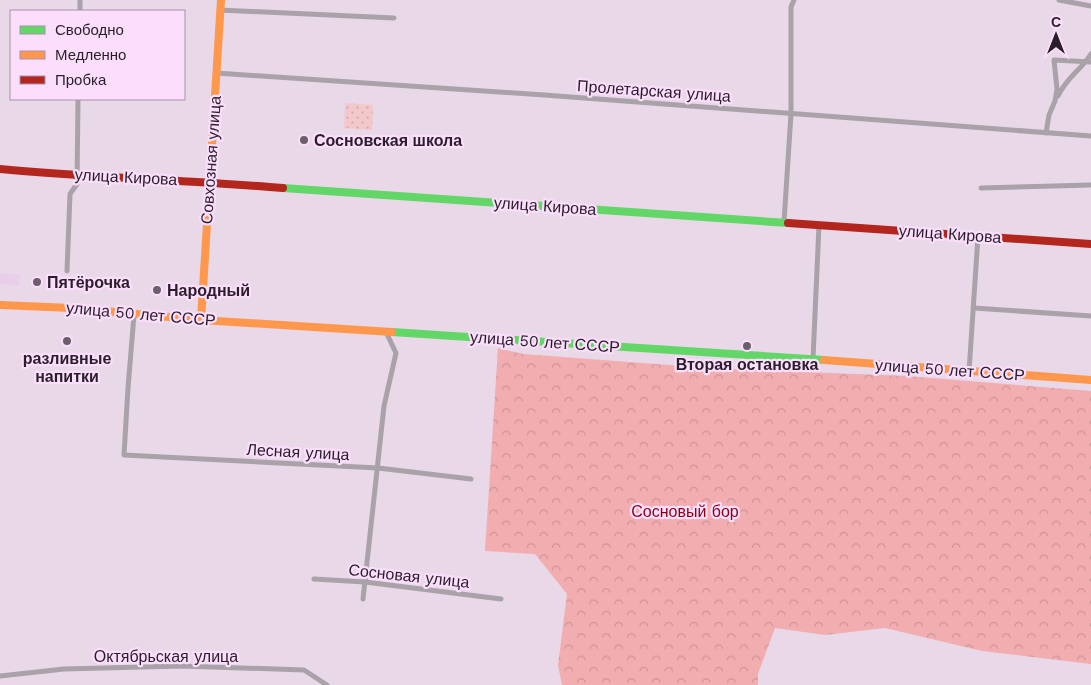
<svg xmlns="http://www.w3.org/2000/svg" width="1091" height="685" font-family="'Work Sans',sans-serif">
	<style>
		.built { fill: #e8cee9 }
		.forest { fill: url(#forest-crowns) }
		.park { fill: url(#park-dots) }
		.lines { fill: none; stroke-linecap: round; stroke-linejoin: round }
		.street { stroke: #a9a2a9; stroke-width: 5 }
		.fast { stroke: #63d668; stroke-width: 8 }
		.slow { stroke: #ff974d; stroke-width: 8 }
		.jam { stroke: #b3261e; stroke-width: 8 }
		.poi-dot { fill: #6c5f6c; stroke: #fbdefc; stroke-width: 2 }
		.labels { text-anchor: middle; dominant-baseline: central; stroke-width: 4.5; stroke-linejoin: round; paint-order: stroke }
		.street-label { font-size: 16px; fill: #291e29; stroke: #fbdefc }
		.poi-label { font-size: 16px; font-weight: bold; fill: #291e29; stroke: #fbdefc; text-anchor: start }
		.park-label { font-size: 16px; fill: #8d0012; stroke: #fbdefc }
	</style>
	<defs>
		<pattern id="forest-crowns" width="20" height="18" patternUnits="userSpaceOnUse" patternTransform="scale(1.25)"><rect width="20" height="18" fill="#f1adb0"/><path d="M2 6a3 3 0 1 1 6 0M12 15a3 3 0 1 1 6 0" fill="none" stroke="#cf9497"/></pattern>
		<pattern id="park-dots" width="8" height="8" patternUnits="userSpaceOnUse" patternTransform="scale(1.25)"><rect width="8" height="8" fill="#f4c7ca"/><path d="M2 2h.1M6 6h.1" fill="none" stroke="#d1aaae" stroke-width="1.8" stroke-linecap="round"/></pattern>
	</defs>
	<rect width="100%" height="100%" fill="#e8d8e8"/>
	<path class="built" d="M0 273 20 275 19 286 0 284Z"/>
	<path class="forest" d="M498 348 523 354 709 368 906 376 1091 391V664L982 651 885 628 825 635 775 628 758 674V685H562L558 665 567 594 535 554 485 551Z"/>
	<path class="park" d="M345 103 373 105 372 130 344 128Z"/>
	<g class="lines">
		<g class="street">
			<path d="M1059 0 1091 6"/>
			<path d="M220 10 394 18"/>
			<path d="M80 11V0"/>
			<path d="M216 73 544 95 1091 136"/>
			<path d="M1058 96C1067 77 1080 71 1091 54"/>
			<path d="M1046 133 1049 115 1055 101 1057 89 1054 60 1091 62"/>
			<path d="M981 188 1091 185"/>
			<path d="M784 222 791 114V7L794 0"/>
			<path d="M67 271 70 194 77 184 78 99"/>
			<path d="M974 308 1091 316"/>
			<path d="M134 315 128 388 124 455 378 468 471 479"/>
			<path d="M813 359 819 225"/>
			<path d="M969 372 978 236"/>
			<path d="M314 579 365 582 501 599"/>
			<path d="M363 599 384 406 396 353 386 332"/>
			<path d="M0 676 64 669 182 666 304 670 327 685"/>
		</g>
		<g class="fast">
			<path d="M283 188 788 223"/>
			<path d="M392 332 824 360"/>
		</g>
		<g class="slow">
			<path d="M0 305 72 308 201 320 392 332"/>
			<path d="M201 320 221 0"/>
			<path d="M824 360 1091 380"/>
		</g>
		<g class="jam">
			<path d="M0 169C94 178 189 180 283 188"/>
			<path d="M788 223 1091 244"/>
		</g>
	</g>
	<g class="poi-dot">
		<circle cx="304" cy="140" r="5"/>
		<circle cx="37" cy="282" r="5"/>
		<circle cx="157" cy="290" r="5"/>
		<circle cx="67" cy="341" r="5"/>
		<circle cx="747" cy="346" r="5"/>
	</g>
	<g class="labels">
		<g class="street-label">
			<text transform="translate(654 91) rotate(4)">Пролетарская улица</text>
			<text transform="translate(211 160) rotate(-86)">Совхозная улица</text>
			<text transform="translate(126 177) rotate(3)">улица Кирова</text>
			<text transform="translate(545 206) rotate(4)">улица Кирова</text>
			<text transform="translate(950 234) rotate(4)">улица Кирова</text>
			<text transform="translate(141 314) rotate(5)">улица 50 лет СССР</text>
			<text transform="translate(545 342) rotate(4)">улица 50 лет СССР</text>
			<text transform="translate(950 370) rotate(4)">улица 50 лет СССР</text>
			<text transform="translate(298 452) rotate(3)">Лесная улица</text>
			<text transform="translate(409 576) rotate(6)">Сосновая улица</text>
			<text x="166" y="656">Октябрьская улица</text>
		</g>
		<g class="poi-label">
			<text x="314" y="140">Сосновская школа</text>
			<text x="47" y="282">Пятёрочка</text>
			<text x="167" y="290">Народный</text>
			<text x="67" y="358" text-anchor="middle">разливные<tspan x="67" dy="18">напитки</tspan></text>
			<text x="747" y="364" text-anchor="middle">Вторая остановка</text>
		</g>
		<g class="park-label">
			<text x="685" y="511">Сосновый бор</text>
		</g>
	</g>
	<rect x="10" y="10" width="175" height="90" fill="#fbdefc" stroke="#a791a8"/>
	<rect x="20" y="26" width="25" height="8" fill="#63d668" stroke="#a791a8"/>
	<text x="55" y="35" font-size="15" fill="#291e29">Свободно</text>
	<rect x="20" y="51" width="25" height="8" fill="#ff974d" stroke="#a791a8"/>
	<text x="55" y="60" font-size="15" fill="#291e29">Медленно</text>
	<rect x="20" y="76" width="25" height="8" fill="#b3261e" stroke="#a791a8"/>
	<text x="55" y="85" font-size="15" fill="#291e29">Пробка</text>
	<g transform="translate(1056 35)" stroke="#fbdefc" stroke-width="4" paint-order="stroke">
	<path d="M0-4L9 19L0 12L-9 19Z" fill="#291e29"/>
	<text y="-8" font-size="14" font-weight="bold" text-anchor="middle" fill="#291e29">С</text>
	</g>
</svg>
